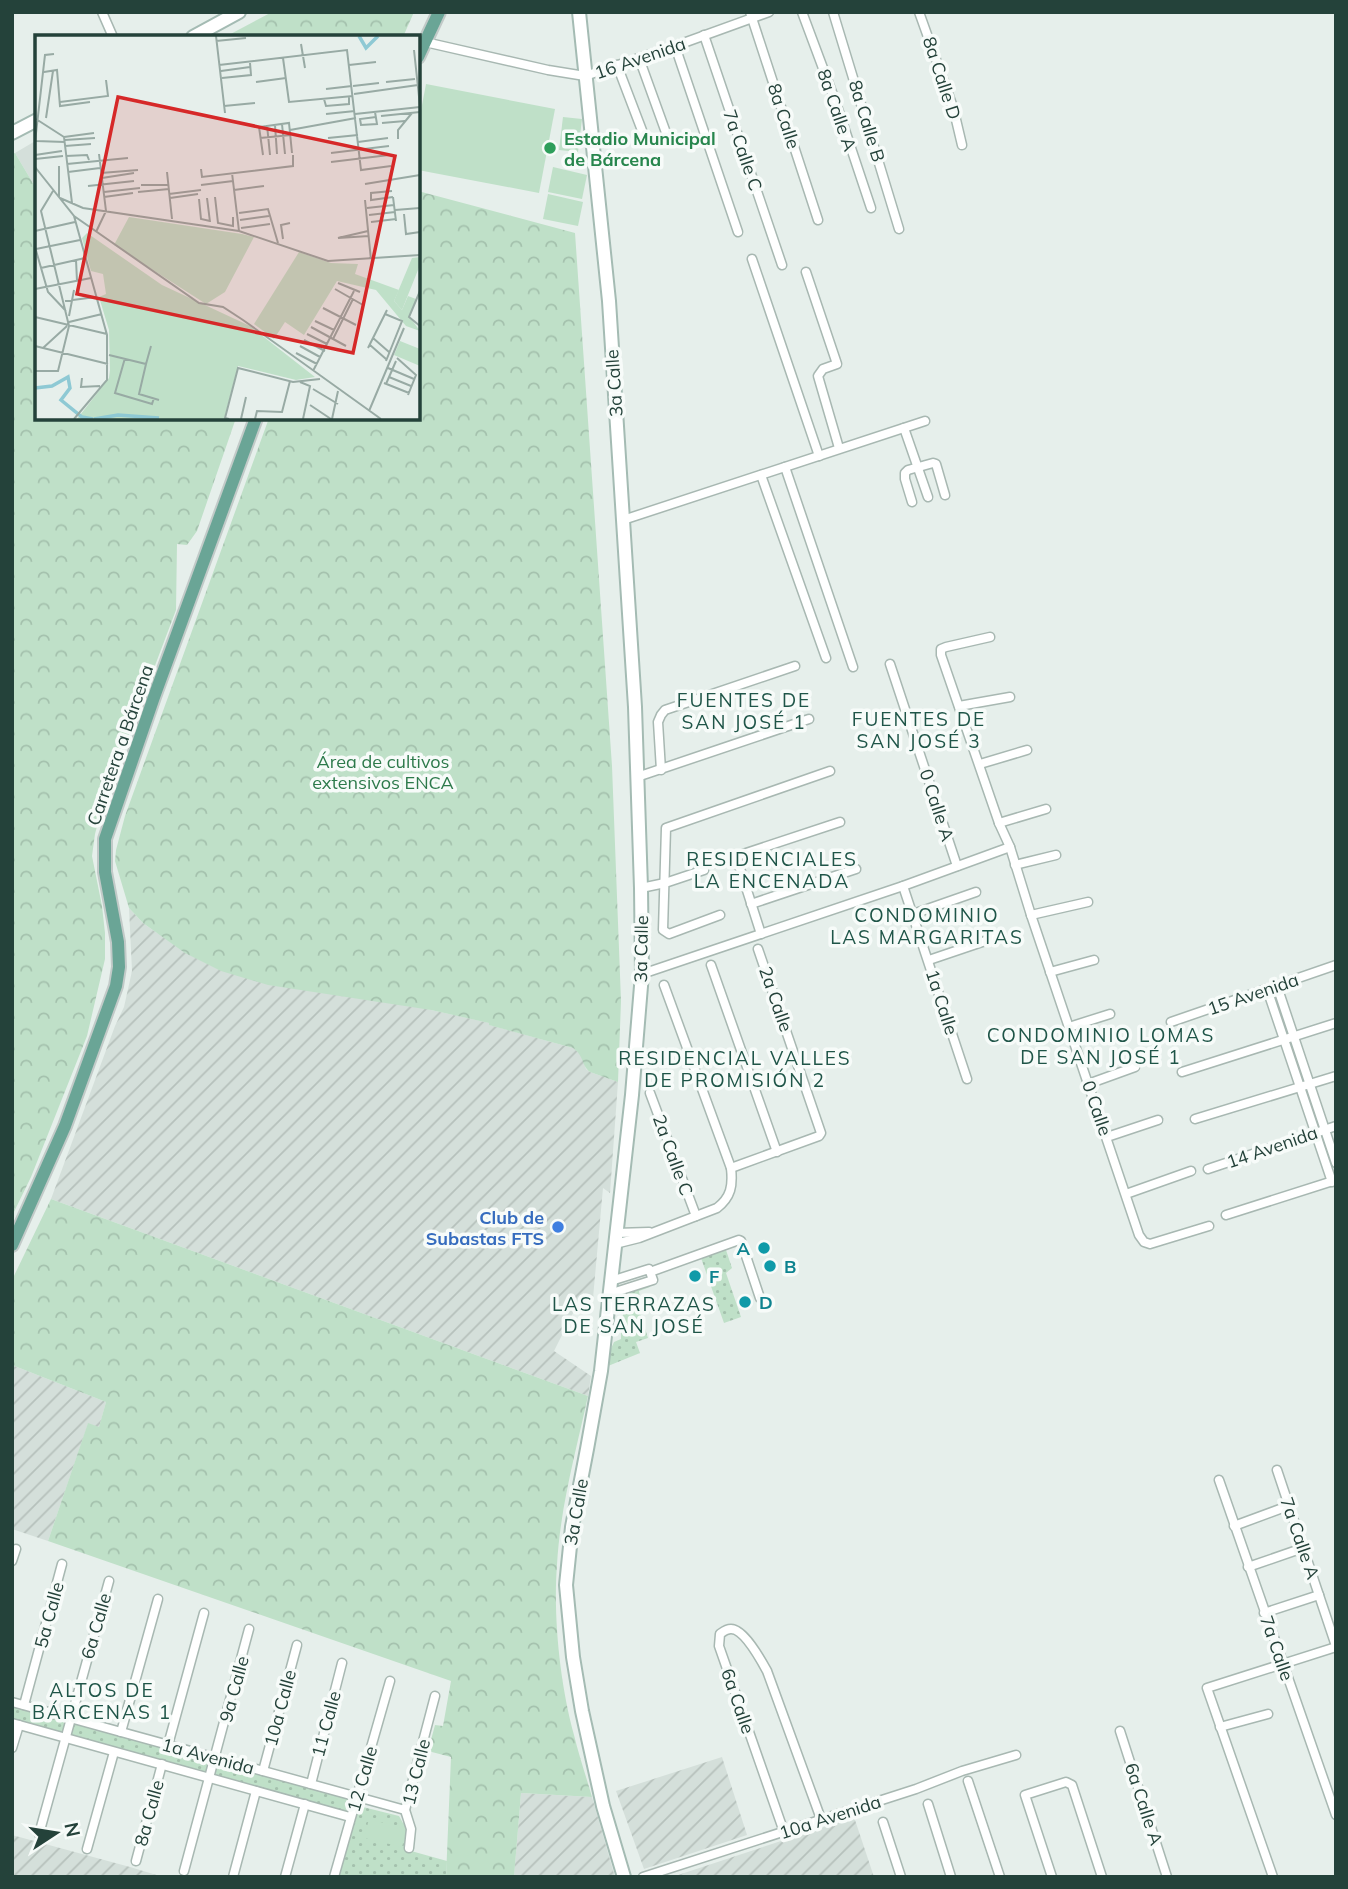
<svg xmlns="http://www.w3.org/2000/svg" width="1348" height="1889" font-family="Mulish,sans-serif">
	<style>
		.built { fill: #d4dfda }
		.industrial { fill: url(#industrial-furrows) }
		.green { fill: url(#green-dots) }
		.forest { fill: url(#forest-crowns) }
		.pitch { fill: #bfe0c8 }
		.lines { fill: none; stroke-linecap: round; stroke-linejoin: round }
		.minor-casing { stroke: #a8b8b2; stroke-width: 11 }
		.secondary-casing { stroke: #a4bbb3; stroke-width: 16 }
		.primary-casing { stroke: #c2cac8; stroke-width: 16 }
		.minor { stroke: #fff; stroke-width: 8 }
		.secondary { stroke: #fff; stroke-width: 12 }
		.primary { stroke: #6aa596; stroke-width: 12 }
		.leisure-dot { fill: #2e9e5b; stroke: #f7fbf9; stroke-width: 2.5 }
		.shop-dot { fill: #3f7fe0; stroke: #f7fbf9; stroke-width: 2.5 }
		.culture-dot { fill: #0f9aa8; stroke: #f7fbf9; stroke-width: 2.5 }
		.labels { text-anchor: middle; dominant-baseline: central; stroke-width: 7; stroke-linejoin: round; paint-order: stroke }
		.street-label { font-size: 18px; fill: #24423a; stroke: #f7fbf9 }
		.leisure-label { font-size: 18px; font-weight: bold; fill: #27864d; stroke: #f7fbf9; text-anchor: start }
		.park-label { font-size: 18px; fill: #2d7a4b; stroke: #f7fbf9 }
		.shop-label { font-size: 18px; font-weight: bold; fill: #366cbe; stroke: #f7fbf9; text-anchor: end }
		.culture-label { font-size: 18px; font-weight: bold; fill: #0d838f; stroke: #f7fbf9; text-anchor: start }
		.neighbourhood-label { font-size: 19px; letter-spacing: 2px; fill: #1f5548; stroke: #f7fbf9 }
		.inset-river { fill: none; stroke: #8ec9d4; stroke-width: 3.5 }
		.inset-road { fill: none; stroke: #98aaa4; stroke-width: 2 }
		.view { fill: #d62828; fill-opacity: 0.15; stroke: #d62828; stroke-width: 3.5 }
		.inset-edge { fill: none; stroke: #24423a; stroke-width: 3.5 }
	</style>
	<defs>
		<pattern id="industrial-furrows" width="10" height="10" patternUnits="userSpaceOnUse" patternTransform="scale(1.75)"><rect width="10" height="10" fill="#d4dfda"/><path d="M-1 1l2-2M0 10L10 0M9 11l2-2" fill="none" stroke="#b6c1bc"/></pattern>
		<pattern id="green-dots" width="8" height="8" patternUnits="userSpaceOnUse" patternTransform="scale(1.75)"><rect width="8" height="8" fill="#bfe0c8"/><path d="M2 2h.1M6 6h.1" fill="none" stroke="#a4c1ad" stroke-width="1.8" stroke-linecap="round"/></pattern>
		<pattern id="forest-crowns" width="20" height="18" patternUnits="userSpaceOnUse" patternTransform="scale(1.75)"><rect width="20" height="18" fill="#bfe0c8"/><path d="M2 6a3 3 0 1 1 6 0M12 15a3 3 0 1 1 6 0" fill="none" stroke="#a4c1ad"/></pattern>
	</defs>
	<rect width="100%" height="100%" fill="#e6efeb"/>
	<path class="built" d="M37 140V190L15 153Z"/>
	<g class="industrial">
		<path d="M129 908 143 923 157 933 431 1010 490 1023V1025L573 1048 581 1054 586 1069 590 1072 618 1082 610 1193 603 1188 593 1298 583 1293 554 1351 591 1376 588 1396 51 1199 115 1026 124 1007 132 971Z"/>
		<path d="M12 1365 106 1402 99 1428 88 1424 48 1541 12 1529Z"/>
		<path d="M722 1757 747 1835 644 1869 616 1791Z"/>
		<path d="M521 1793 592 1797 615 1877H514Z"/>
		<path d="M854 1817 874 1877H672Z"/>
		<path d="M12 1835 130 1867 163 1877H12Z"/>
	</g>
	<g class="green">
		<path d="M726 1250 732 1268 726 1273 741 1317 724 1323 701 1258Z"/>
		<path d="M649 1285 650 1287 639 1291 640 1298 636 1300 648 1338 636 1342 640 1353 608 1366 609 1353 614 1342 621 1339V1324L626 1301 627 1300 626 1298 620 1300 622 1295Z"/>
		<path d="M12 1702 357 1797 350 1817 12 1723Z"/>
		<path d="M359 1806 399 1816 403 1823 410 1826 404 1849 447 1861 446 1877H339Z"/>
	</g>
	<g class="forest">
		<path d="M272 12H414L403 37H225Z"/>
		<path d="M15 153 37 190V418H236L197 531 187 545 177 544 176 610 103 803 95 834 92 856 102 906 105 933V959L87 1036 31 1177 12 1216V154Z"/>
		<path d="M418 191 575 233 612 766 621 1001 618 1082 590 1072C581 1065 585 1057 573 1048L489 1025V1023L431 1010 268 985 221 971 185 953 143 923 129 908 115 861 116 850 125 816 269 418H418Z"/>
		<path d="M51 1199 588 1396C576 1451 560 1508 557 1565 553 1617 560 1684 574 1735 579 1756 586 1776 592 1797L521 1793 514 1877H446L451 1757 428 1751 435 1725 443 1726 451 1681 48 1541 88 1423 99 1427 106 1402 12 1365V1280Z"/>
	</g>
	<g class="pitch">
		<path d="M426 84 555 109 539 193 418 170V126Z"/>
		<path d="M563 117 582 119 578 152 559 150Z"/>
		<path d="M553 167 587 175 582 199 548 192Z"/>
		<path d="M548 194 583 202 578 226 543 219Z"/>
		<path d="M369 1819 407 1829 402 1847 364 1838Z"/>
	</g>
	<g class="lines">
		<g class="minor-casing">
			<g id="minor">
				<path d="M102 12 113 37"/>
				<path d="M750 12 818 220"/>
				<path d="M802 12 836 103 871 208"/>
				<path d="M833 12 899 229"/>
				<path d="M919 12 953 107 962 145"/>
				<path d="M704 35 782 265"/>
				<path d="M425 42 548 70 585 76 675 46 769 12"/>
				<path d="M675 46 738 232"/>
				<path d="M639 58 669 141"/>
				<path d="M617 65 646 141"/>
				<path d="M752 259 819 456"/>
				<path d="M806 272 836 361 837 364 823 369 818 376 839 448"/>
				<path d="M904 428 928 497"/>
				<path d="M785 467 853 667"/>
				<path d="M761 475 826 658"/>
				<path d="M912 502 905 479V473L908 470 933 463 936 464 945 495"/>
				<path d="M623 520 925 421"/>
				<path d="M990 637 946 647 941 649V655L999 823 1010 847 1031 915 1139 1235 1144 1242 1150 1244 1209 1226"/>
				<path d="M890 664 957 866"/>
				<path d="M959 706 1010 697"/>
				<path d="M980 764 1027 750"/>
				<path d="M661 770 658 722 661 715 665 710 795 666"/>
				<path d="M637 777 809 719"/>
				<path d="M999 823 1046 809"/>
				<path d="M736 856 761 934"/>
				<path d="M716 863 840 822"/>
				<path d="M1015 865 1056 855"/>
				<path d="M903 886 967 1079"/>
				<path d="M641 888 665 883 704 870"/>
				<path d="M751 904 856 869"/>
				<path d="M913 914 976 892"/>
				<path d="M720 915 669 934 663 930 666 828 830 771"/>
				<path d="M1031 915 1088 902"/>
				<path d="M929 960 1000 936"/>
				<path d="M711 965 777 1152"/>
				<path d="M1050 972 1094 960"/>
				<path d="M642 974 903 886 1010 847"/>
				<path d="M1277 986 1336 1163"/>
				<path d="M1267 989 1332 1182"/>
				<path d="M1171 1022 1336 965"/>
				<path d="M1069 1027 1110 1014"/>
				<path d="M1182 1072 1336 1023"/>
				<path d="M1088 1084 1135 1067"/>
				<path d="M650 1093 696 1216"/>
				<path d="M1195 1119 1336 1076"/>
				<path d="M1107 1137 1158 1120"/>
				<path d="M731 1168 819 1136 821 1133 758 949"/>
				<path d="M1208 1169 1336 1126"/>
				<path d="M1126 1194 1191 1171"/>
				<path d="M1226 1215 1336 1180"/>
				<path d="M616 1233 649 1232"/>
				<path d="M615 1244 639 1238 717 1208C731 1197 733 1186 731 1168L664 985"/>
				<path d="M650 1272 739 1240 741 1241 760 1298"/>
				<path d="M609 1294 653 1280 649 1269 611 1281"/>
				<path d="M1277 1470 1336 1646"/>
				<path d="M1219 1480 1336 1815"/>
				<path d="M1234 1526 1288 1506"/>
				<path d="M12 1561 16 1549"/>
				<path d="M1248 1567 1303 1548"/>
				<path d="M1264 1613 1319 1595"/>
				<path d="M12 1702 405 1810"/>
				<path d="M24 1705 62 1564"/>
				<path d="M12 1723 350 1817"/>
				<path d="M1220 1727 1268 1714"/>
				<path d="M1120 1731 1167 1877"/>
				<path d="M121 1732 158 1599"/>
				<path d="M168 1745 204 1613"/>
				<path d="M12 1748 19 1725"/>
				<path d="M263 1771 297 1645"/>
				<path d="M968 1781 1000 1877"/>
				<path d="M311 1784 342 1663"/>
				<path d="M928 1804 951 1877"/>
				<path d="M883 1822 901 1877"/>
				<path d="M784 1832 719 1646 720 1634C724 1631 726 1629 731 1629 744 1629 761 1660 767 1671L821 1819"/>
				<path d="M39 1834 109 1581"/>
				<path d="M409 1848 411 1829 405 1810 435 1696"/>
				<path d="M87 1849 114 1752"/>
				<path d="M136 1861 162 1764"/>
				<path d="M184 1871 249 1629"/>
				<path d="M233 1877 256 1791"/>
				<path d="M285 1877 305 1804"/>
				<path d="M334 1877 390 1681"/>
				<path d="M643 1877 916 1789 962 1771 1016 1755"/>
				<path d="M1052 1877 1025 1795 1066 1782 1072 1785 1102 1877"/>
				<path d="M1273 1877 1207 1688 1336 1647"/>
			</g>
		</g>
		<g class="secondary-casing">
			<g id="secondary">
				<path d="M579 12 609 301 623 520 635 707 641 888 642 974 632 1095 601 1371 587 1449 572 1527 566 1585 573 1657 582 1711 603 1806 624 1877"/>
				<path d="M193 37 239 12"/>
				<path d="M12 133 37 120"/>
			</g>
		</g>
		<g class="primary-casing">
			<g id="primary">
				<path d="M418 57 439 12"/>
				<path d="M12 1245 65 1126 116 986 119 967 118 942 105 872V839L154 697 256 418"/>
			</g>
		</g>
		<use href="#minor" class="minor"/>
		<use href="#secondary" class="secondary"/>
		<use href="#primary" class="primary"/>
	</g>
	<circle class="leisure-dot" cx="550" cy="148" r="7"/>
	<circle class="shop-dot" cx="558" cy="1227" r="7"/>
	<g class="culture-dot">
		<circle cx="764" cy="1248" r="7"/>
		<circle cx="770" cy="1266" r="7"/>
		<circle cx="695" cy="1276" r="7"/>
		<circle cx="745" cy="1302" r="7"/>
	</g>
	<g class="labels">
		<g class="street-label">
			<text transform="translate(640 58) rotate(-19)">16 Avenida</text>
			<text transform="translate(942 78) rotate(72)">8a Calle D</text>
			<text transform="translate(837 110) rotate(71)">8a Calle A</text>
			<text transform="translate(784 116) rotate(72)">8a Calle</text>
			<text transform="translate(867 121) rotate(73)">8a Calle B</text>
			<text transform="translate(743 150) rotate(71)">7a Calle C</text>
			<text transform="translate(614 383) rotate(-94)">3a Calle</text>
			<text transform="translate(120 745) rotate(-71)">Carretera a Bárcena</text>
			<text transform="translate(937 805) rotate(72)">0 Calle A</text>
			<text transform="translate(641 949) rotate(-89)">3a Calle</text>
			<text transform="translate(1253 994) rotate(-19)">15 Avenida</text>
			<text transform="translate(776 999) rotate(71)">2a Calle</text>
			<text transform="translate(942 1002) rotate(72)">1a Calle</text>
			<text transform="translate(1097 1108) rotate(71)">0 Calle</text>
			<text transform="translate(1272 1147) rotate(-19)">14 Avenida</text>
			<text transform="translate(673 1155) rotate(70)">2a Calle C</text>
			<text transform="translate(576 1512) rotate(-80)">3a Calle</text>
			<text transform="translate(1300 1538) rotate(71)">7a Calle A</text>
			<text transform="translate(49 1615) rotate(-75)">5a Calle</text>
			<text transform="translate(96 1626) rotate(-74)">6a Calle</text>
			<text transform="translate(1277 1648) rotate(71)">7a Calle</text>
			<text transform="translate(234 1689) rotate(-75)">9a Calle</text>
			<text transform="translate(738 1701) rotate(71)">6a Calle</text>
			<text transform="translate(280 1708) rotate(-75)">10a Calle</text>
			<text transform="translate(326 1724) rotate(-75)">11 Calle</text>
			<text transform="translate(208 1756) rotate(15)">1a Avenida</text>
			<text transform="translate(416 1772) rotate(-76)">13 Calle</text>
			<text transform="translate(362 1779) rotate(-74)">12 Calle</text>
			<text transform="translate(1144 1804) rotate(72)">6a Calle A</text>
			<text transform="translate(149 1813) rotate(-75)">8a Calle</text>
			<text transform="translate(830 1817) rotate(-18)">10a Avenida</text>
		</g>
		<g class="leisure-label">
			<text x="564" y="138">Estadio Municipal<tspan x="564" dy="21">de Bárcena</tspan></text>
		</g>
		<g class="park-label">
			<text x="383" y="761">Área de cultivos<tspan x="383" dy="21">extensivos ENCA</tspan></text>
		</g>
		<g class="shop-label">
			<text x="544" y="1217">Club de<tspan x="544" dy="21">Subastas FTS</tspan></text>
		</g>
		<g class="culture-label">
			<text x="750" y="1248" text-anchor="end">A</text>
			<text x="784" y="1266">B</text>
			<text x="709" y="1276">F</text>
			<text x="759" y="1302">D</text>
		</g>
		<g class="neighbourhood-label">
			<text x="744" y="700">FUENTES DE<tspan x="744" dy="22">SAN JOSÉ 1</tspan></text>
			<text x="919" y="719">FUENTES DE<tspan x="919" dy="22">SAN JOSÉ 3</tspan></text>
			<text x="772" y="859">RESIDENCIALES<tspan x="772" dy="22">LA ENCENADA</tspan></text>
			<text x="927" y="915">CONDOMINIO<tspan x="927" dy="22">LAS MARGARITAS</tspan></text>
			<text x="1101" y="1035">CONDOMINIO LOMAS<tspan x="1101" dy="22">DE SAN JOSÉ 1</tspan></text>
			<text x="735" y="1058">RESIDENCIAL VALLES<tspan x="735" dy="22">DE PROMISIÓN 2</tspan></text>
			<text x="634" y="1304">LAS TERRAZAS<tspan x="634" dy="22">DE SAN JOSÉ</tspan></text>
			<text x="102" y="1690">ALTOS DE<tspan x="102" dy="22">BÁRCENAS 1</tspan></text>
		</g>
	</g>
	<g transform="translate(35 35)">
		<rect width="385" height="385" fill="#e6efeb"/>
		<path d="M385 222V230L367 275 359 266 377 223Z" fill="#bfe0c8"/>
		<path d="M94 182 207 199 219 202 190 257 171 269 79 210ZM52 198 127 250 215 291 280 342 261 345 203 331 189 384H42L74 343 75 335 74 295 64 262 71 259 68 239 56 236 47 203ZM264 217 296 228 323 229 320 239 364 255 359 266 367 275 373 261 381 264 374 281 385 296 371 291 341 255 302 246 269 300 250 287 239 304 219 289ZM365 306 385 314V331L359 320Z" fill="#bfe0c8"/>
		<path class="inset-river" d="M324 1 331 13 343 1M0 353 17 351 33 342 35 353 26 365 47 382 58 384M59 384 83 380 124 383"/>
		<path class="inset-road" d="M181 1 190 78M0 3V48M181 6 211 3M266 9 270 33M379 15 385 71M248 23 254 67 318 61M184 30 312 15 326 135 356 131M314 30 341 27M186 36 215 32M9 37 22 35 25 71 55 67M187 43 216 40 215 28M221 47 251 43M351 47 380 44M318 51 344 48M291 54 317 51M319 59 383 50M289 64 291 71 314 69V61M25 67 73 61 71 45M189 71 220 68M340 77 342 89 326 90 325 84 341 82M291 79 320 76M320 79 385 72M346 81 385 77M11 83 18 36M1 84 29 102M347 88 370 86M247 89 250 119M232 90 235 120M240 90 242 119M255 95 321 83M29 102 37 168M29 102 59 98M225 103 256 100M293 103 323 100M363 104V95L377 78M30 105 60 103M1 106 30 107M0 107 10 20 19 19M323 107 353 103M30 111 56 109M296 118 354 111M0 120 27 116M228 120 224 92 254 88 257 118M31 121 52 120 54 125M0 124 28 121M296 127 354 120M32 129 93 123M0 132 39 181 72 300V345L39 384M166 134 167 142 258 131V120M33 137 65 133M132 137 137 184M66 138 103 135M197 138 204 196M67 143 99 138M330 149 385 140M106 150H133M166 150 198 146M53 151 99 146M199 155 229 151M357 156 336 158V165L358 162M69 157 105 153M103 157 134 154M134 159 166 155M24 162V131M69 162 98 158M180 162 183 188 198 191V182M358 162 361 186M25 163 48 173 204 196 293 226 385 220M135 163 163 159M172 163 175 187M164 164 166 184 175 186M330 165 336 225M332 173 359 170M360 175 385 173M204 178 233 174 243 208M369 179 371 199 385 197M334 180 360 177M39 181 164 268 188 272 208 285 346 384M205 185 234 181M336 187 361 184M206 193 235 189M0 196 40 187M333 196 303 203 334 201M61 197 71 176 64 119M248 204 246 190 255 188M0 212 13 257 31 276M1 214 45 205M41 225 42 246M6 233 50 223M303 248 325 257M0 254 56 243M300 254 328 270M385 256 374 282 385 291M30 266 61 262M288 273 321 290M350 279 367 286 351 326M34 281 39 255M0 282 72 299M280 286 299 295M34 287 67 279M276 292 311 311M272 299 292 309M338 303 354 317M298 304 318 264M269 305 290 316M335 310 351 324M0 311 73 329M265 311 285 322M8 313 32 291M333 313 352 275M261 318 282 329M74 320 111 329 116 311M90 323 80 358 117 369 119 363M362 323 381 340 373 360M111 329 104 359 124 365M353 333 379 344M0 336H23L34 291 6 176 18 156M278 336 319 256M354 342 376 351M47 343 46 352 65 351M265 347 275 351 268 384M349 348 374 358M351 349 361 326M278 354 303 369M275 370 296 384M334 376 369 293M194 384 190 383 203 333 258 347 285 344M206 384 211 362M220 384 222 376 247 377 255 346M297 384 303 356"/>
		<path class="view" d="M83 62 360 121 318 318 42 259Z"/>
		<rect width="385" height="385" class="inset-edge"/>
	</g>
	<rect width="1348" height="1889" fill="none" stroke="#24423a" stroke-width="28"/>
	<g transform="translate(56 1833) rotate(78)" stroke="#f7fbf9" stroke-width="5" paint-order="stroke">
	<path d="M0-5L12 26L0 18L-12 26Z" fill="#24423a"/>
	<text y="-10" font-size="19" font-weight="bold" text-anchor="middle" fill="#24423a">N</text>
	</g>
</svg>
